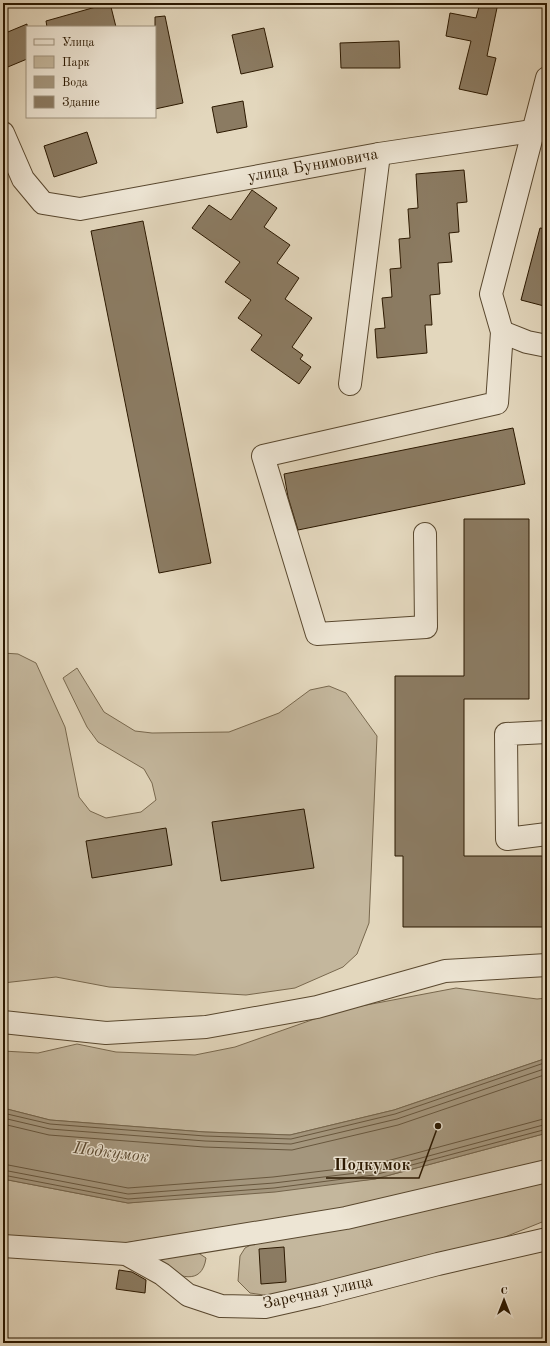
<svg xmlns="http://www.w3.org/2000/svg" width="550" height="1346" font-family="'Old Standard TT',serif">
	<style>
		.green { fill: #c4b79d; stroke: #78684e }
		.water { fill: #a4967d; stroke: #74644b }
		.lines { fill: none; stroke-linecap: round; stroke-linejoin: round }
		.shore { stroke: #68573e; stroke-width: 1 }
		.building { fill: #8b7b62; stroke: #2b1800 }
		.minor-casing { stroke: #59482f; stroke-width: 24 }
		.minor { stroke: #ede5d4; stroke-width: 22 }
		.labels { text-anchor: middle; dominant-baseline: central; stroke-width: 3; stroke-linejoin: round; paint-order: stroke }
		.street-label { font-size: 16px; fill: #2b1800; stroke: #ede5d4 }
		.water-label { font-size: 17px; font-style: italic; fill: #5b4a32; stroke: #ede5d4 }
		.leader { fill: none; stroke: #2b1800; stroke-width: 1.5 }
		.callout-dot { fill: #2b1800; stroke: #ede5d4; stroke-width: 1.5 }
		.callout-label { font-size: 17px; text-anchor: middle; font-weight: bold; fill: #2b1800; stroke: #ede5d4; stroke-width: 3; stroke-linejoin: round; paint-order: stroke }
	</style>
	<rect width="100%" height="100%" fill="#e3d7bd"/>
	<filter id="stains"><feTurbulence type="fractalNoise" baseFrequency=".005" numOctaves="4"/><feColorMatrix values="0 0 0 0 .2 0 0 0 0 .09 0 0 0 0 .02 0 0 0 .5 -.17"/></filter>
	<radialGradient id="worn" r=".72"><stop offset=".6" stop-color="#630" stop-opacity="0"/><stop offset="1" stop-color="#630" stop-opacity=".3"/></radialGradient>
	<g class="green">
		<path d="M3 653 18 654 36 663 65 727 79 797 90 811 106 818 141 812 156 800 152 783 144 769 98 742 87 727 63 678 77 668 104 712 135 731 152 733 229 732 279 713 310 690 329 686 346 693 377 736 369 923 357 954 343 967 295 988 246 995 109 987 56 977 3 983Z"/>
		<path d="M456 988 537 999 547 998V1058L394 1110 290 1135 205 1132 50 1120 3 1108V1051L38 1053 77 1044 116 1052 195 1055 235 1047 340 1010Z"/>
		<path d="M547 1133V1166L426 1195 106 1246 3 1239V1179L128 1203 375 1179Z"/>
		<path d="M547 1182V1220L495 1241 284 1298 250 1293 238 1281 240 1256 245 1248 260 1240Z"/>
		<path d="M197 1252 206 1258C202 1287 177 1276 161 1267L156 1253Z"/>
	</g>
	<path class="water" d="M547 1058V1133L375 1179 275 1192 128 1203 3 1179V1108L50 1120 205 1132 290 1135 394 1110Z"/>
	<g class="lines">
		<g class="shore">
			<path d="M3 1113 50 1124 205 1136 291 1139 395 1114 547 1062"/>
			<path d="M3 1118 50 1129 205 1141 291 1144 397 1119 547 1068"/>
			<path d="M3 1124 49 1135 204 1147 292 1150 398 1125 547 1074"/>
			<path d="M3 1164 128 1188 273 1177 372 1165 547 1118"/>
			<path d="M3 1170 128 1194 274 1183 373 1171 547 1124"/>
			<path d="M3 1175 128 1199 274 1188 374 1175 547 1129"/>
		</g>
	</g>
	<g class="building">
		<path d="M110 3 116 27H47L46 21Z"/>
		<path d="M480 3H498L487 56 496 58 487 95 459 89 471 41 446 36 450 13 476 18Z"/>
		<path d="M165 16 183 103 155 109V17Z"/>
		<path d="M27 24V59L3 69V34Z"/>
		<path d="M264 28 273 67 241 74 232 35Z"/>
		<path d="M399 41 400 68H341L340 43Z"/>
		<path d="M243 101 247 127 217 133 212 107Z"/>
		<path d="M87 132 97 163 54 177 44 146Z"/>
		<path d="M464 170 467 202 457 203 459 232 449 233 452 262 438 263 440 294 430 295 432 325H425L427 353 377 358 375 329 385 328 382 298 392 297 390 269 401 268 399 239 410 238 408 209 418 208 416 174Z"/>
		<path d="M252 190 277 208 264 227 290 245 277 263 299 278 285 299 312 318 292 347 303 355 300 359 311 367 299 384 251 350 262 335 238 318 251 300 225 282 240 262 192 228 209 205 231 220Z"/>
		<path d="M143 221 211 563 159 573 91 231Z"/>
		<path d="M540 228 547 229V295L544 306 521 300Z"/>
		<path d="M513 428 525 484 298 530 288 497 284 474Z"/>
		<path d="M464 519H529V699H464V856H547V927H403V856H395V676H464Z"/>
		<path d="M304 809 314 868 221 881 212 822Z"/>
		<path d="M166 828 172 865 92 878 86 841Z"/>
		<path d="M284 1247 286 1282 261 1284 259 1249Z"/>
		<path d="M119 1270 132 1272 146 1280 145 1293 116 1289Z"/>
	</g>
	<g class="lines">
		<g class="minor-casing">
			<g id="minor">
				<path d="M3 133 23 179 43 203 80 209 379 154 545 129"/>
				<path d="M502 332 527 342 547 346"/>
				<path d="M350 384 379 154"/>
				<path d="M425 534 426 627 317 634 263 456 497 403 502 332 491 294 547 78"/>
				<path d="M547 732 506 734 507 839 547 834"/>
				<path d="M3 1022 106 1033 206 1027 317 1007 445 971 547 965"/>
				<path d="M3 1246 126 1254 162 1274 188 1295 221 1306 265 1307 318 1295 438 1264 547 1239"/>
				<path d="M126 1254 346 1218 547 1171"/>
			</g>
		</g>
		<use href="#minor" class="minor"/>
	</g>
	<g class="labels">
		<g class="street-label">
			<text transform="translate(313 166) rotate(-10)">улица Бунимовича</text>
			<text transform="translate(318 1293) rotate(-12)">Заречная улица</text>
		</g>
		<g class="water-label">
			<text transform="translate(111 1153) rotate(7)">Подкумок</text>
		</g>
	</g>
	<path class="leader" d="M438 1126L419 1178H326"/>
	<circle class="callout-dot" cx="438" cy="1126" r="4"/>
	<g class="callout-label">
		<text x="372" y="1170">Подкумок</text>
	</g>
	<rect width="550" height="1346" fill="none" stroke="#e3d7bd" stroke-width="16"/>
	<rect x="4" y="4" width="542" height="1338" fill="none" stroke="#2b1800" stroke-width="2"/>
	<rect x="8" y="8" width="534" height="1330" fill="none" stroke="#2b1800"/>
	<rect x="26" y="26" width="130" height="92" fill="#ede5d4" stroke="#9f937f"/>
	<rect x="34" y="39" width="20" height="6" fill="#ede5d4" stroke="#9f937f"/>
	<text x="62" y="46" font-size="12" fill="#2b1800">Улица</text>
	<rect x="34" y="56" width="20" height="12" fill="#c4b79d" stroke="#9f937f"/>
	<text x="62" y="66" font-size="12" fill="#2b1800">Парк</text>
	<rect x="34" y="76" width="20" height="12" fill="#a4967d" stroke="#9f937f"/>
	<text x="62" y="86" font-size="12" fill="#2b1800">Вода</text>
	<rect x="34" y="96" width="20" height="12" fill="#8b7b62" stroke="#9f937f"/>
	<text x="62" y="106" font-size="12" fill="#2b1800">Здание</text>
	<g transform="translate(504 1300)" stroke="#ede5d4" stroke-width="3" paint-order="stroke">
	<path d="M0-3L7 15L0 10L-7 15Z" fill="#2b1800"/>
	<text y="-6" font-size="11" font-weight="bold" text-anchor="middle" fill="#2b1800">С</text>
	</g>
	<rect width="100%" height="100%" filter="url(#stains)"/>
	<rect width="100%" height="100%" fill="url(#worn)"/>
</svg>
